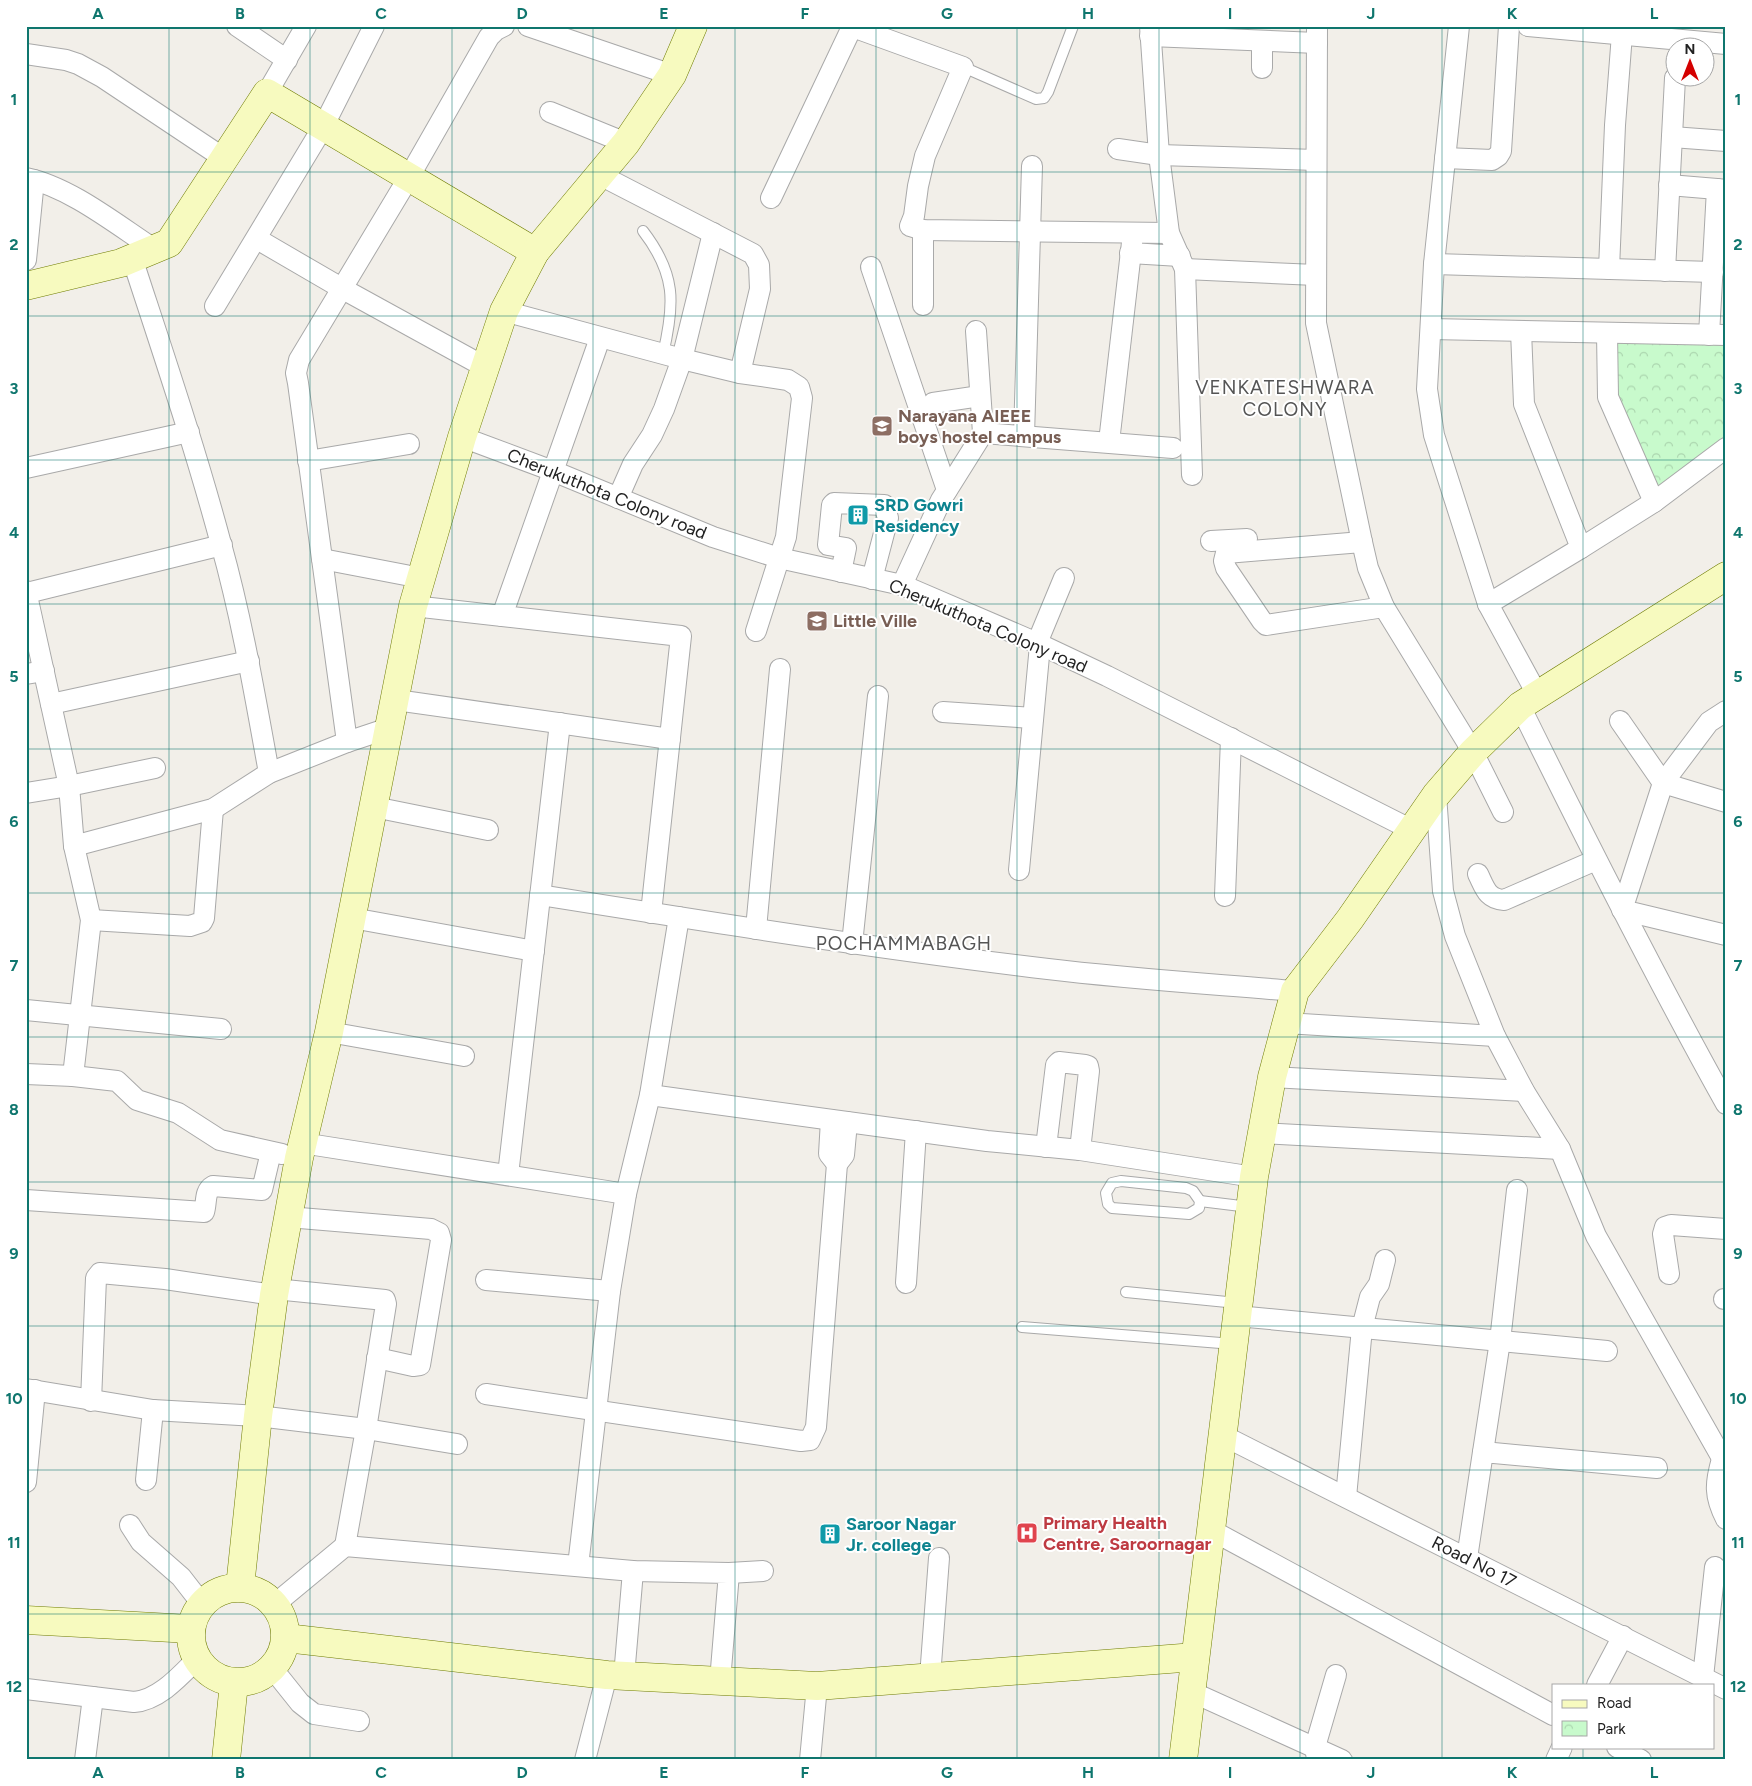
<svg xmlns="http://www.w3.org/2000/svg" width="1752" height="1786" font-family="Figtree,sans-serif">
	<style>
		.park { fill: url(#park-crowns) }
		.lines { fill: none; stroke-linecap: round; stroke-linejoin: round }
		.lane-casing { stroke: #a9a9a9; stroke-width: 12 }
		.street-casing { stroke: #a9a9a9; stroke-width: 22 }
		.secondary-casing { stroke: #707d05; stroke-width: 29 }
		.lane { stroke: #fff; stroke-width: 10 }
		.street { stroke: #fff; stroke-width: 20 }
		.secondary { stroke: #f7fabf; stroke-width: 28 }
		.grid { fill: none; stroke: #0f766e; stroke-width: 1; stroke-opacity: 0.55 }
		.labels { text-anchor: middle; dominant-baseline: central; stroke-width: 4; stroke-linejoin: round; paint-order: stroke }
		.education-label { font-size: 18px; font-weight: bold; fill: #785e54; stroke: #fff; text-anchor: start }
		.street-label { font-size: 18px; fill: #222; stroke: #fff }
		.culture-label { font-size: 18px; font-weight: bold; fill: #0d838f; stroke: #fff; text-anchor: start }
		.health-label { font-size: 18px; font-weight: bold; fill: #be3a42; stroke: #fff; text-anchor: start }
		.neighbourhood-label { font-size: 19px; letter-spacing: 1px; fill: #555; stroke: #fff }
		.neatline { fill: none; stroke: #0f766e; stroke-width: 2 }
		.grid-label { font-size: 16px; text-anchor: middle; font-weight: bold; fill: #0f766e }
	</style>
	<defs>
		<pattern id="park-crowns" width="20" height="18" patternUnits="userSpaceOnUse" patternTransform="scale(1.25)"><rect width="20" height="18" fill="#c8facc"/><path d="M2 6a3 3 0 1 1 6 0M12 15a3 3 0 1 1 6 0" fill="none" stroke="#acd6af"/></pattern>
	</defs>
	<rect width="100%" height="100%" fill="#f2efe9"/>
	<path class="park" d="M1617 342 1726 345V440L1657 488 1617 395Z"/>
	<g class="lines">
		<g class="lane-casing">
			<g id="lane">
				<path d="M963 67 1036 99 1044 98 1048 92 1073 26"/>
				<path d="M643 231C676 274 675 303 663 354"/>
				<path d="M1121 1181 1186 1188 1193 1191 1200 1201 1199 1208 1189 1214 1112 1208 1108 1204 1106 1193 1112 1183Z"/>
				<path d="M1200 1201 1249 1207"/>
				<path d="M1126 1292 1237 1303"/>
				<path d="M1022 1327 1233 1344"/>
			</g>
		</g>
		<g class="street-casing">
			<g id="street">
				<path d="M237 26 287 60"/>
				<path d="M528 26 672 75"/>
				<path d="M850 26 963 67 925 156 918 186 914 216 910 226 923 230 1169 233"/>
				<path d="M1150 26 1159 155 1169 233 1185 269 1192 475"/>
				<path d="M1317 26 1316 323 1362 542 1368 568 1384 607 1473 752 1503 812"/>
				<path d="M1459 26 1434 264 1427 389 1434 435 1488 604 1537 694"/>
				<path d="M1528 26 1726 44"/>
				<path d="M1150 36 1317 43"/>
				<path d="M1262 41V68"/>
				<path d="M26 54 66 60 78 64 102 77 225 159"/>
				<path d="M267 93 306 26"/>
				<path d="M550 112 626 143"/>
				<path d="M1672 137 1726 141"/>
				<path d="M1118 149 1159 155 1316 160"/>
				<path d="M1445 158 1492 160 1498 156 1501 151 1509 26"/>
				<path d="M600 175 753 254 759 265 760 289 740 373"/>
				<path d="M26 178C70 187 117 225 154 249"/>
				<path d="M1669 185 1717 189"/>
				<path d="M771 198 852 27"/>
				<path d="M923 230V305"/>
				<path d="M257 239 343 289 485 367"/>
				<path d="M1130 253 1180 256"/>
				<path d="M132 258C163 353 195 447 221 544 242 619 255 696 269 773"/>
				<path d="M26 260 34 180"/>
				<path d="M1434 264 1713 272"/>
				<path d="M871 267 947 490"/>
				<path d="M1185 269 1316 275"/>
				<path d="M1609 269 1615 125 1622 34"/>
				<path d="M1665 271 1675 78"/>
				<path d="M215 306 323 127 374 26"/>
				<path d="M504 311 682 359 740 373 788 380 799 387 802 398 786 537 756 631"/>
				<path d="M1431 329 1726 335"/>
				<path d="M1607 333 1608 397 1654 502"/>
				<path d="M1709 335 1717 189 1726 190"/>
				<path d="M933 403 980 396"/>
				<path d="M983 433 1173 448"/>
				<path d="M1024 436 1032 166"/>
				<path d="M462 437 553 471 713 537 779 558 902 585 1037 643 1107 676 1412 830"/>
				<path d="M1109 442 1133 234"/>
				<path d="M308 461 409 444"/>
				<path d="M26 468 189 432"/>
				<path d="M618 498 633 464 652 435 664 409 682 359 713 233"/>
				<path d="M1211 541 1247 539"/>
				<path d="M1362 542 1226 553 1224 561 1226 568 1262 621 1266 625 1384 607"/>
				<path d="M1581 548 1654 502 1726 448"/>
				<path d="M322 559 421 578"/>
				<path d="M841 572 846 548 828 545 832 505 834 503 884 505 888 518 872 579"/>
				<path d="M902 585 941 500 983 433 976 331"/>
				<path d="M26 591 69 786 74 846 91 920 73 1076"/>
				<path d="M27 593 222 545"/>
				<path d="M1488 604 1581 548 1524 404 1521 331"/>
				<path d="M413 606 681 636 651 913"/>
				<path d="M502 616 600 338"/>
				<path d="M1037 643 1064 578"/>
				<path d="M26 674 44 671"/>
				<path d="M396 700 670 739"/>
				<path d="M51 704 249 661"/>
				<path d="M1520 706C1586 840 1653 973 1726 1104"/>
				<path d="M1726 711 1709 722 1663 783 1622 910 1726 935"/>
				<path d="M943 712 1033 718"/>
				<path d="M1620 721 1663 783 1726 802"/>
				<path d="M347 742 298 383 296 373 299 360 409 177 489 37 496 30 504 26"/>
				<path d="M26 793 69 786 155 768"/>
				<path d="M1436 795 1443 891 1455 936 1495 1036 1524 1091 1560 1149 1596 1236 1726 1465"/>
				<path d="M374 807 488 830"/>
				<path d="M74 846 213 809 269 773 347 742 389 728"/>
				<path d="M1019 870 1040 645"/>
				<path d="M1478 874C1485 888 1487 899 1504 900L1596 860"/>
				<path d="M540 895C709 922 878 949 1048 969 1130 979 1213 984 1295 991"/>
				<path d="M1225 896 1231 738"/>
				<path d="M352 918 534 951"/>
				<path d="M91 920 190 926 202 922 204 918 213 809"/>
				<path d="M756 929 780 669"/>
				<path d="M852 944 878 696"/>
				<path d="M26 1010 221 1029"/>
				<path d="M1286 1023 1495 1036"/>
				<path d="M329 1032 464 1056"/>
				<path d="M26 1074 73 1076 117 1081 137 1100 178 1113 220 1140 282 1154"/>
				<path d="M1272 1077 1524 1091"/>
				<path d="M650 1095 987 1141 1080 1150 1254 1177"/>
				<path d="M831 1120 829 1154 837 1164 844 1155 847 1122"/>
				<path d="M1261 1133 1560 1149"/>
				<path d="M302 1143 626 1194"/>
				<path d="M1046 1147 1056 1065 1059 1062 1085 1065 1088 1066 1089 1071 1080 1150"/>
				<path d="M508 1175 560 723"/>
				<path d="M26 1200 204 1212C207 1203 204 1191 213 1186L262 1190 271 1152"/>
				<path d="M288 1217 431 1229 439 1233 441 1240 420 1365 413 1366 377 1358"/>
				<path d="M1669 1274 1663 1234 1665 1227 1671 1225 1726 1229"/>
				<path d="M486 1280 610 1291"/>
				<path d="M906 1283 916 1131"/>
				<path d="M275 1289 385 1300 386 1304 366 1429 345 1546"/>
				<path d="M1724 1299H1726"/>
				<path d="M1237 1316 1607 1351"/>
				<path d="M26 1389 153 1410 258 1416 366 1429 457 1444"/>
				<path d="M486 1394 801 1441 810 1440 816 1427 837 1164"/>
				<path d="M91 1401 96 1278 100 1273 165 1279 274 1295"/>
				<path d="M1222 1435 1726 1689"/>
				<path d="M1483 1452 1500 1341 1517 1190"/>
				<path d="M1722 1459C1715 1483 1714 1496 1726 1519"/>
				<path d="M146 1480 153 1410"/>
				<path d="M26 1482 35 1390"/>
				<path d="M1346 1497 1362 1328 1370 1297 1379 1284 1385 1260"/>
				<path d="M130 1525 141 1542 181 1577 202 1604"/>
				<path d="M1211 1530 1553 1715"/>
				<path d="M1467 1558 1483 1452 1657 1468"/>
				<path d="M578 1566 610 1291 626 1194 650 1095 679 917"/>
				<path d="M729 1573 763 1571"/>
				<path d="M275 1604 345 1546 633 1571 729 1573 720 1681"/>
				<path d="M272 1668 300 1703 314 1714 359 1721"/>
				<path d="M624 1676 633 1571"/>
				<path d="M930 1677 939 1558"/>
				<path d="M1703 1677 1715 1567"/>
				<path d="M1597 1685 1623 1636"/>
				<path d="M26 1689 134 1702C159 1700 180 1676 197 1659"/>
				<path d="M1192 1692 1342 1760"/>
				<path d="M1617 1747 1641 1760"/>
				<path d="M1317 1759 1315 1747 1336 1675"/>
				<path d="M85 1760 93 1697"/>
				<path d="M585 1760 607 1675"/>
				<path d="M810 1760 817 1686"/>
				<path d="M1556 1760 1562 1747"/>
			</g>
		</g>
		<g class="secondary-casing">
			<g id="secondary">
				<path d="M26 286 121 263 169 243 267 93 535 252"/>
				<path d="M240 1587 258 1416 274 1295 299 1158 329 1032 413 606 462 437 504 311 535 252 626 143 672 75 693 26"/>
				<circle cx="238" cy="1635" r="47"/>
				<path d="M26 1620 191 1629"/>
				<path d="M286 1638 607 1675 817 1686 1195 1657"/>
				<path d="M226 1760 234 1683"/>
				<path d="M1183 1760 1254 1177 1272 1077 1295 991 1350 919 1436 795 1473 752 1520 706 1726 576"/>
			</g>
		</g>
		<use href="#lane" class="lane"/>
		<use href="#street" class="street"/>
		<use href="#secondary" class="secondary"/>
	</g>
	<path class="grid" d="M169 26V1760M310 26V1760M452 26V1760M593 26V1760M735 26V1760M876 26V1760M1017 26V1760M1159 26V1760M1300 26V1760M1442 26V1760M1583 26V1685M26 172H1726M26 316H1726M26 460H1726M26 604H1726M26 749H1726M26 893H1726M26 1037H1726M26 1182H1726M26 1326H1726M26 1470H1726M26 1614H1726M1583 1747V1760"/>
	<defs>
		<g id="university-square" transform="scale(1.125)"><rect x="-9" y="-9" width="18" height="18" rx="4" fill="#8d6e63" stroke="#fff"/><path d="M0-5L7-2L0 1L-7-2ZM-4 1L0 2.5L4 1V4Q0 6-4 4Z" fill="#fff"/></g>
		<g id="building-square" transform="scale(1.125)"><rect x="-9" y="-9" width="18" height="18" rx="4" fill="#0f9aa8" stroke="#fff"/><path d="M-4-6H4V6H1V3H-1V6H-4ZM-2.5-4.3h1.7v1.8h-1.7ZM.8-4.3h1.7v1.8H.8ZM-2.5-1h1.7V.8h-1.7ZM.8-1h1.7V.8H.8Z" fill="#fff"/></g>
		<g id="school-square" transform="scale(1.125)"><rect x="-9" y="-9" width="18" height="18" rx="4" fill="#8d6e63" stroke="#fff"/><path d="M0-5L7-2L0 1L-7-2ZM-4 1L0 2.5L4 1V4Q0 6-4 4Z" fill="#fff"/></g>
		<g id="hospital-square" transform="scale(1.125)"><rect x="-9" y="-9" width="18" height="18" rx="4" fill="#e0444e" stroke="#fff"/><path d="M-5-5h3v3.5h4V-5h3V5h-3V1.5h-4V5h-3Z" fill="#fff"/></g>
	</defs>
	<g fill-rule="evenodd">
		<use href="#university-square" x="882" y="426"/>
		<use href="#building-square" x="858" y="515"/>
		<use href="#school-square" x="817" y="621"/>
		<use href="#hospital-square" x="1027" y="1533"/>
		<use href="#building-square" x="830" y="1534"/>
	</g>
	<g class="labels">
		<g class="education-label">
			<text x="898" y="416">Narayana AIEEE<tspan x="898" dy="21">boys hostel campus</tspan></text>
			<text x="833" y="621">Little Ville</text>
		</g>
		<g class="street-label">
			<text transform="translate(607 494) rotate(22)">Cherukuthota Colony road</text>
			<text transform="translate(988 626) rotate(23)">Cherukuthota Colony road</text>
			<text transform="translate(1474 1562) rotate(27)">Road No 17</text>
		</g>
		<g class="culture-label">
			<text x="874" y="505">SRD Gowri<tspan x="874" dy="21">Residency</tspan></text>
			<text x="846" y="1524">Saroor Nagar<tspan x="846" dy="21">Jr. college</tspan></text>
		</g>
		<g class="health-label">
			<text x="1043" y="1523">Primary Health<tspan x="1043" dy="21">Centre, Saroornagar</tspan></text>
		</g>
		<g class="neighbourhood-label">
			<text x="1285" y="387">VENKATESHWARA<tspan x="1285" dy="22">COLONY</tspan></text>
			<text x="904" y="943">POCHAMMABAGH</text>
		</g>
	</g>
	<rect width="1752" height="1786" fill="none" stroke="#ffffff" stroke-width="55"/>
	<rect x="1552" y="1684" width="162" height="65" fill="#ffffff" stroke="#a7a7a7"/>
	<rect x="1562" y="1700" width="25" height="8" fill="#f7fabf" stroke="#a7a7a7"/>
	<text x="1597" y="1708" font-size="15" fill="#222222">Road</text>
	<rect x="1562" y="1721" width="25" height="15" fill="url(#park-crowns)" stroke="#a7a7a7"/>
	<text x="1597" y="1734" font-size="15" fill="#222222">Park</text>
	<g transform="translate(1690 62)"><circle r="24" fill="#ffffff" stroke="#a7a7a7"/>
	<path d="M0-4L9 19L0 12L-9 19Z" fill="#d40000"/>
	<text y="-8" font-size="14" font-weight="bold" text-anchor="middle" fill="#222222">N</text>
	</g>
	<rect x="28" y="28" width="1696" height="1730" class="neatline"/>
	<g class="grid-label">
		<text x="98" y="19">A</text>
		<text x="240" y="19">B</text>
		<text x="381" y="19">C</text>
		<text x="522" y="19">D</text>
		<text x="664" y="19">E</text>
		<text x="805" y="19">F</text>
		<text x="947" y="19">G</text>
		<text x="1088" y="19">H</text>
		<text x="1230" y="19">I</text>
		<text x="1371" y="19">J</text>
		<text x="1512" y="19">K</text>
		<text x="1654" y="19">L</text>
		<text x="14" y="105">1</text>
		<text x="1738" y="105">1</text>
		<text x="14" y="250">2</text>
		<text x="1738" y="250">2</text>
		<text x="14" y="394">3</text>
		<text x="1738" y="394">3</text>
		<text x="14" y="538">4</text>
		<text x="1738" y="538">4</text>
		<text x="14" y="682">5</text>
		<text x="1738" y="682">5</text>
		<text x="14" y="827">6</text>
		<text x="1738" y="827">6</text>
		<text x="14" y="971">7</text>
		<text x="1738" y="971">7</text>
		<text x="14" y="1115">8</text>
		<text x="1738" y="1115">8</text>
		<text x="14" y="1259">9</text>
		<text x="1738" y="1259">9</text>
		<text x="14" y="1404">10</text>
		<text x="1738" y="1404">10</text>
		<text x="14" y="1548">11</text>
		<text x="1738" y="1548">11</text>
		<text x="14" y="1692">12</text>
		<text x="1738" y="1692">12</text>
		<text x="98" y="1778">A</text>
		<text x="240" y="1778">B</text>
		<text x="381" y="1778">C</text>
		<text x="522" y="1778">D</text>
		<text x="664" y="1778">E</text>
		<text x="805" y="1778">F</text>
		<text x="947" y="1778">G</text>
		<text x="1088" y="1778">H</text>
		<text x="1230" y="1778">I</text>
		<text x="1371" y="1778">J</text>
		<text x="1512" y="1778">K</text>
		<text x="1654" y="1778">L</text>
	</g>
</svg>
